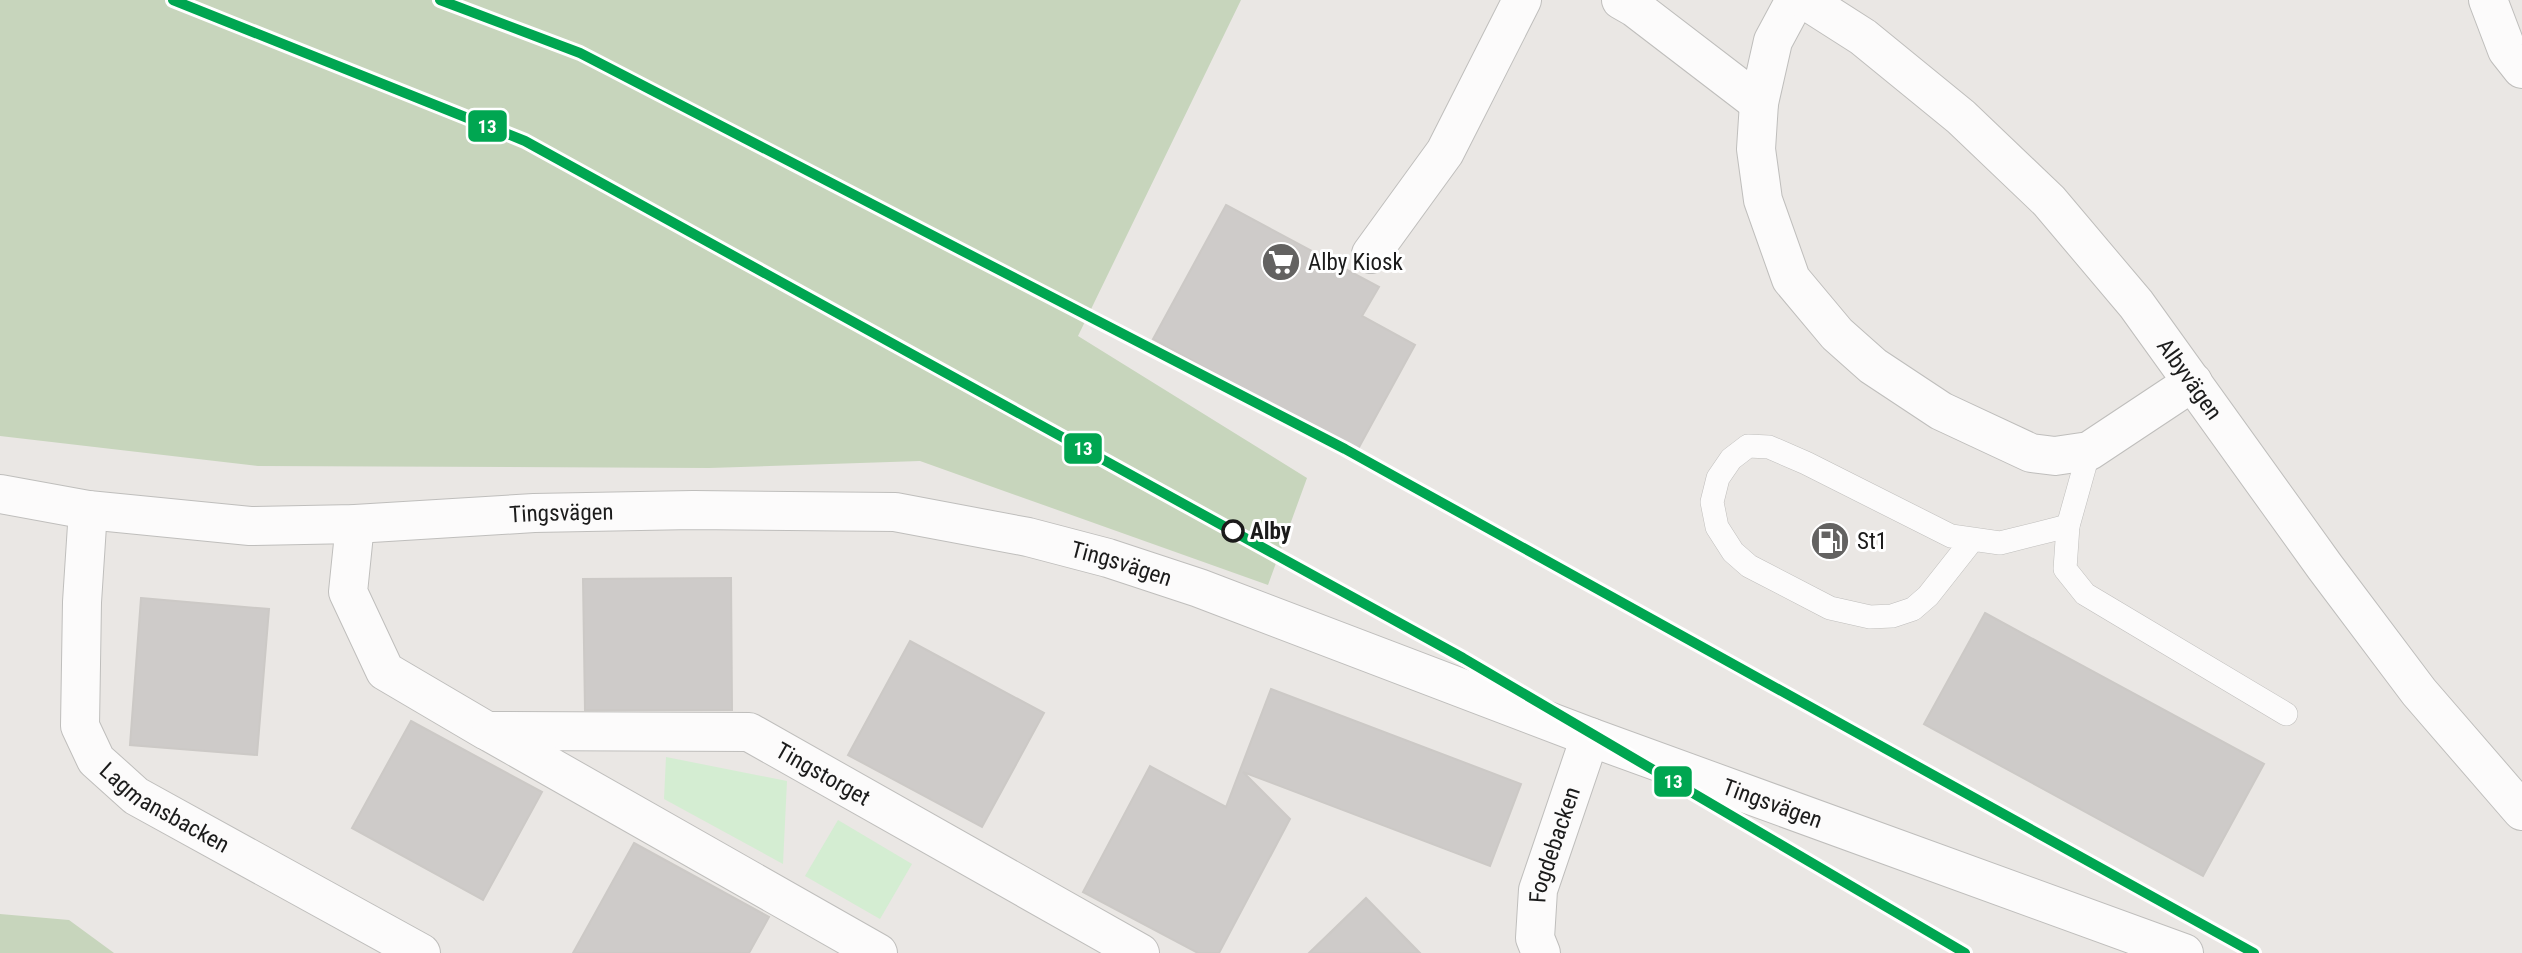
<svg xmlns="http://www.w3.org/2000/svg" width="2522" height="953" font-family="'Roboto Condensed',sans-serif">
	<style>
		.forest { fill: #c7d5bc }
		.park { fill: #d4edd2 }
		.building { fill: #cecbc9; stroke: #ccc9c6; stroke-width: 2 }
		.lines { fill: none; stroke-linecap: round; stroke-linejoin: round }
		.service-casing { stroke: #bfbebc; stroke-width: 24 }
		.minor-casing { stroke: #bfbebc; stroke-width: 40 }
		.tertiary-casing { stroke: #bfbebc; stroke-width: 40 }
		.service { stroke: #fcfbfb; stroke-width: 23 }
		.minor { stroke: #fcfbfb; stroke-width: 38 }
		.tertiary { stroke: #fcfbfb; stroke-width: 38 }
		.metro-1-casing { stroke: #fff; stroke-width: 16 }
		.metro-1 { stroke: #00a651; stroke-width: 10 }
		.stop-dot { fill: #fff; stroke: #1b1b1b; stroke-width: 3.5 }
		.labels { text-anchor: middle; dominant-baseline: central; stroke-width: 6; stroke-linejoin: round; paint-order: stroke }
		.poi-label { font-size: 23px; fill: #1b1b1b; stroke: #fff; text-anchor: start }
		.street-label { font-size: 23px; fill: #1b1b1b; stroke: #fff }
		.stop-label { font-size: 23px; font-weight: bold; fill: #1b1b1b; stroke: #fff; text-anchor: start }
		.line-badge { stroke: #fff; stroke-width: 2.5 }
		.badge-label { font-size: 19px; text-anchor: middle; font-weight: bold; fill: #fff }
	</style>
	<rect width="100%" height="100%" fill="#eae7e4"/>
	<g class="forest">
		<path d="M0 0H1241L1078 336 1307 478 1268 585 920 461 709 468 258 466 0 436Z"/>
		<path d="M0 914 69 920 114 953H0Z"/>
	</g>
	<g class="park">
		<path d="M666 757 787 781 783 864 664 799Z"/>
		<path d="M838 820 912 864 880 919 805 876Z"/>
	</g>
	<g class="building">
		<path d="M1226 205 1379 287 1362 316 1415 345 1357 451 1153 339Z"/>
		<path d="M731 578 732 710H585L583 579Z"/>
		<path d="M141 598 269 609 257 755 130 745Z"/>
		<path d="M1985 613 2264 764 2203 876 1924 724Z"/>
		<path d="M910 641 1044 713 982 827 848 755Z"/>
		<path d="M1271 689 1521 784 1490 866 1243 772 1290 819 1219 953H1198L1083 892 1150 766 1226 807Z"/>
		<path d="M411 721 542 792 483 900 352 828Z"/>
		<path d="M634 843 769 917 749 953H573Z"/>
		<path d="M1366 898 1420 953H1309Z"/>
	</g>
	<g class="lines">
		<g class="service-casing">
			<g id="service">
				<path d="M2089 451 2068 526 2065 569 2085 594 2286 714"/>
				<path d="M1973 539 1928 596 1913 609 1892 616 1870 617 1830 608 1749 566 1733 552 1717 527 1712 502 1718 478 1731 459 1748 446 1769 447 1806 463 1951 536 2000 543 2068 526"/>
			</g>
		</g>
		<g class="minor-casing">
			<g id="minor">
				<path d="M1621 0 1635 8 1759 103"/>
				<path d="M1795 0 1773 41 1759 103 1756 149 1763 200 1791 279 1837 334 1873 366 1941 411 2031 453 2055 456 2089 451 2193 382"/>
				<path d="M2488 0 2507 50 2522 69"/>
				<path d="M1371 254 1445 152 1522 0"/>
				<path id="s1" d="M88 510 82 602 80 726 96 760 136 796 421 953"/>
				<path id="s2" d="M355 524 348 592 385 671 487 731 749 732 1140 953"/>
				<path d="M491 733 878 953"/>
				<path id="s3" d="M1541 953 1535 938 1538 890 1590 737"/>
			</g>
		</g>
		<g class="tertiary-casing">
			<g id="tertiary">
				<path id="s4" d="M1805 0 1863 37 1961 117 2049 201 2136 304 2325 567 2419 692 2522 811"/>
				<path id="s5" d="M0 494 88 510 250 526 355 524 534 513 693 510 895 512 1028 537 1108 558 1199 588 1590 737 2184 953"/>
			</g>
		</g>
		<use href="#service" class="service"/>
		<use href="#minor" class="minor"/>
		<use href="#tertiary" class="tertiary"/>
		<g class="metro-1-casing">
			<g id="metro-1">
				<path d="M173 0 525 141 1463 658 1965 953"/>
				<path d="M440 0 580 53 1345 449 2254 953"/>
			</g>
		</g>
		<use href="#metro-1" class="metro-1"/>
	</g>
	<defs>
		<g id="supermarket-disc" transform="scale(2.0125)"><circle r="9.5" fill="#636261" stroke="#fff"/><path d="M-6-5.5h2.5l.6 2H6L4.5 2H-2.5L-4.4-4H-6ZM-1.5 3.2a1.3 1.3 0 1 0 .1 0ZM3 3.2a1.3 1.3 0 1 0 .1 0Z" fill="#fff"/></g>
		<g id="fuel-disc" transform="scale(2.0125)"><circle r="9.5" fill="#636261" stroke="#fff"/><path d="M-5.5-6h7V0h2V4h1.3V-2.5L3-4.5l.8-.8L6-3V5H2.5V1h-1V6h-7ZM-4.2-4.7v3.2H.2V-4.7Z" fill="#fff"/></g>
	</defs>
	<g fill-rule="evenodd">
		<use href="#supermarket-disc" x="1281" y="262"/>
		<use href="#fuel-disc" x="1830" y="541"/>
	</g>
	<circle class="stop-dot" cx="1233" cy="531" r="10"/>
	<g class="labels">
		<g class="poi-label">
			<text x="1308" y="262">Alby Kiosk</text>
			<text x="1857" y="541">St1</text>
		</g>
		<g class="street-label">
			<text stroke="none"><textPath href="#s4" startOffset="544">Albyvägen</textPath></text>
			<text stroke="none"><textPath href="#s5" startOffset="564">Tingsvägen</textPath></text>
			<text stroke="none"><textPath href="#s5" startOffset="1130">Tingsvägen</textPath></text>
			<text stroke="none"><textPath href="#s2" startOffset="621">Tingstorget</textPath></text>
			<text stroke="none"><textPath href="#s5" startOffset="1824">Tingsvägen</textPath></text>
			<text stroke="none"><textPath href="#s1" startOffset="338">Lagmansbacken</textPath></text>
			<text stroke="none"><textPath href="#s3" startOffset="112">Fogdebacken</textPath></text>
		</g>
		<g class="stop-label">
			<text x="1250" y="531">Alby</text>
		</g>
	</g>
	<g class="line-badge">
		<rect x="467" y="109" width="41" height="34" rx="7" fill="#00a651"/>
		<rect x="1063" y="432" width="40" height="33" rx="7" fill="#00a651"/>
		<rect x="1653" y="765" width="40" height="33" rx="7" fill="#00a651"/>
	</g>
	<g class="badge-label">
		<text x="487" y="133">13</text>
		<text x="1083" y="455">13</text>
		<text x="1673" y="788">13</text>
	</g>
</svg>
